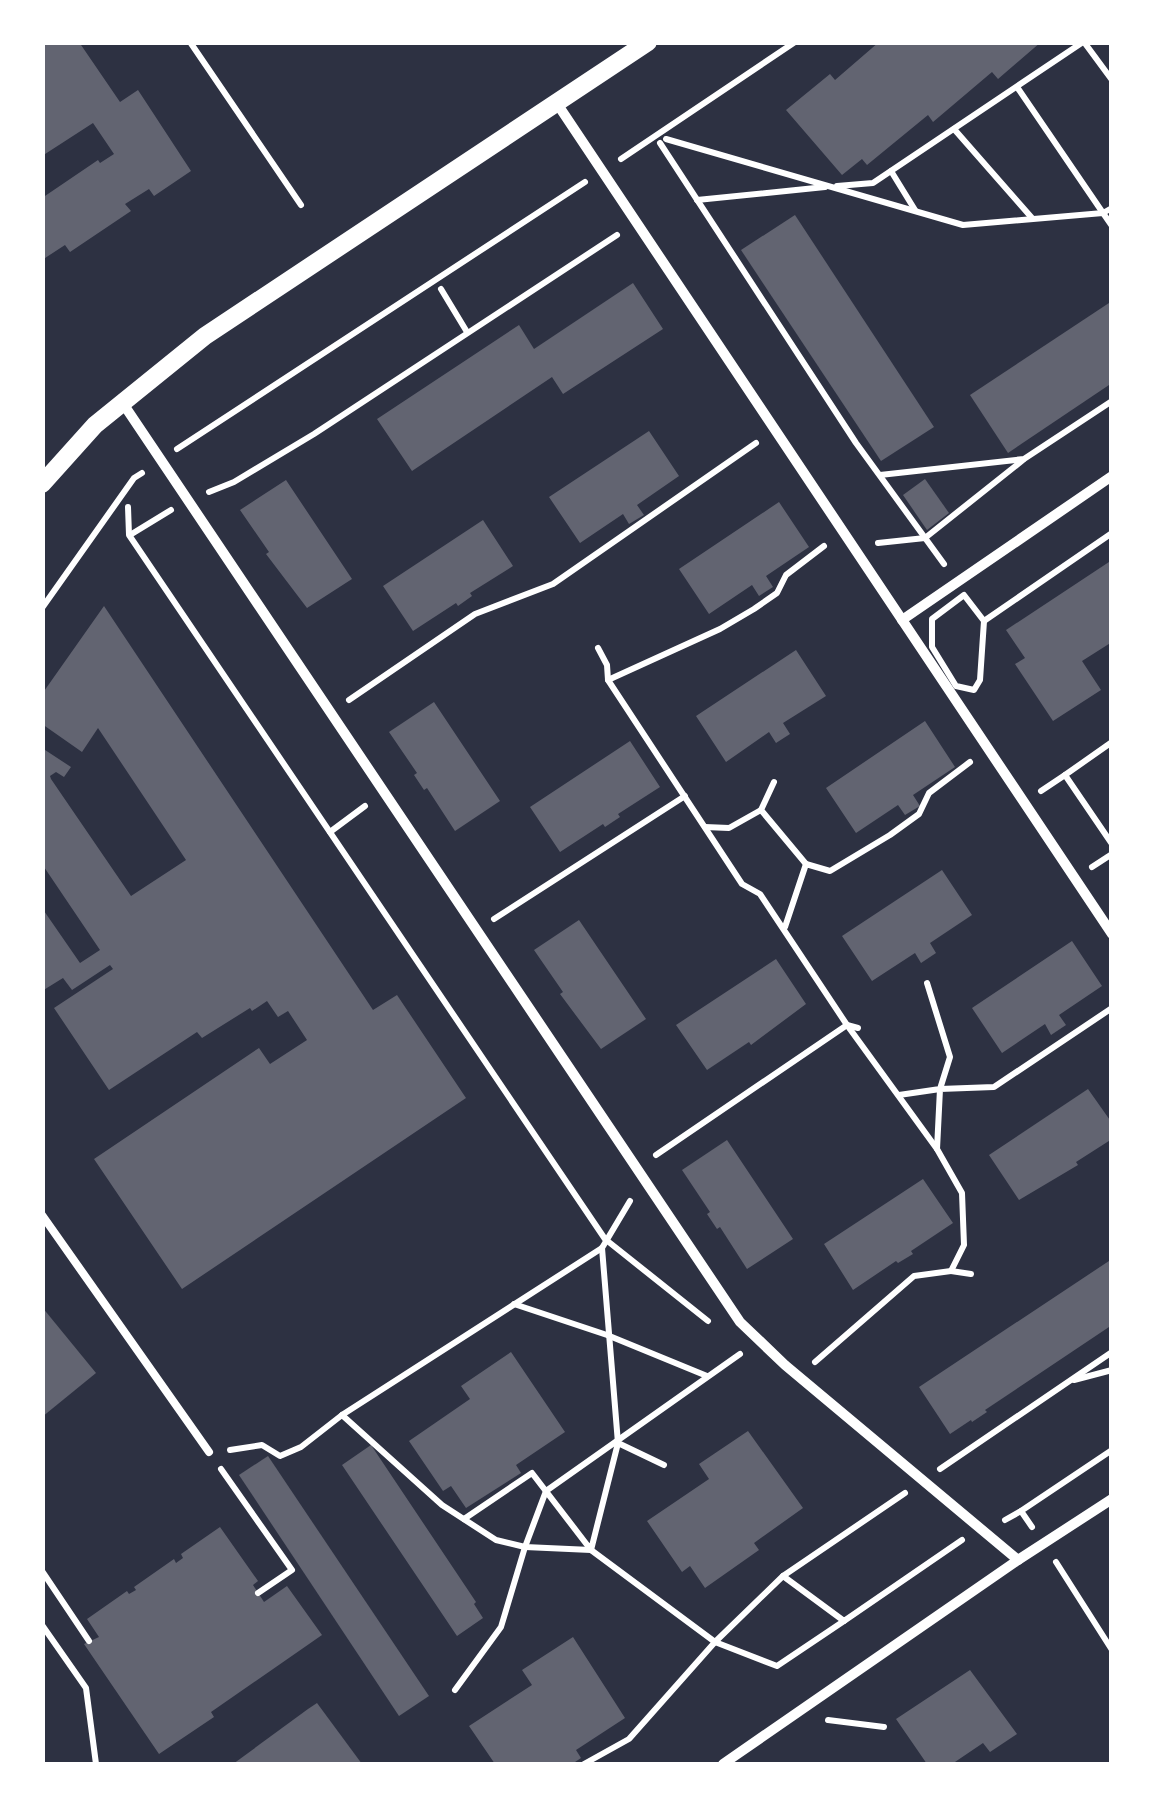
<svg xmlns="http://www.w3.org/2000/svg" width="1154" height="1807" font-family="Cabin,sans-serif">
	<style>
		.building { fill: #626471 }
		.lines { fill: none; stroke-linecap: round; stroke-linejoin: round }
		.path { stroke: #fff; stroke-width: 6 }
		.service { stroke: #fff; stroke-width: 8 }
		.minor { stroke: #fff; stroke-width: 10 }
		.tertiary { stroke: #fff; stroke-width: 18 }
	</style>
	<rect width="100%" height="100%" fill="#2d3142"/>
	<g class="building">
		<path d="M47 42H79L120 102 138 90 191 171 154 196 149 189 125 204 131 211 70 252 65 245 42 260V198L98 160 100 163 114 154 93 123 42 156V45Z"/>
		<path d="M879 42H1041L998 79 992 72 933 122 928 115 867 165 862 159 842 175 786 110 830 74 835 80Z"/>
		<path d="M795 215 934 427 881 461 741 250Z"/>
		<path d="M633 283 663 329 563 394 552 377 412 471 377 419 519 325 534 349Z"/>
		<path d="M1112 301V383L1008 453 970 395Z"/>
		<path d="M649 431 679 476 637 505 644 515 629 524 623 514 580 543 549 497Z"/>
		<path d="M925 479 949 513 927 530 903 495Z"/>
		<path d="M286 480 352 579 307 608 266 554 269 552 240 510Z"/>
		<path d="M779 502 809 547 766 576 773 587 759 596 752 585 709 614 679 569Z"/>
		<path d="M483 520 513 566 470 593 472 596 458 606 456 603 413 631 383 586Z"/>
		<path d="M1112 560V642L1082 661 1101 690 1053 721 1015 664 1025 658 1006 630Z"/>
		<path d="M104 606 373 1010 397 995 466 1098 182 1289 94 1159 259 1048 270 1064 307 1040 288 1011 278 1017 267 1001 252 1011 250 1008 202 1038 197 1032 109 1090 54 1008 113 969 110 965 72 990 63 978 42 991V908L80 963 100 950 42 864V748L71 767 64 777 56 772 50 776 51 779 131 896 186 860 98 728 82 752 42 724V694Z"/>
		<path d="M796 650 826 696 783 723 790 734 776 743 769 732 726 762 696 716Z"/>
		<path d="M434 702 500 801 455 831 427 788 424 790 414 775 417 773 389 732Z"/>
		<path d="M925 721 955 767 913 795 920 806 905 815 898 805 856 833 826 788Z"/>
		<path d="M630 741 660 787 618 814 620 817 605 827 603 824 560 852 530 807Z"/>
		<path d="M942 870 972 915 930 943 936 953 921 963 915 953 872 981 842 936Z"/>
		<path d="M579 920 646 1019 601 1049 560 994 563 992 534 950Z"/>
		<path d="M1072 941 1102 986 1059 1015 1066 1025 1051 1035 1045 1024 1002 1053 972 1008Z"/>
		<path d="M776 959 806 1004 751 1045 749 1042 707 1070 676 1025Z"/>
		<path d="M1088 1089 1112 1123V1139L1076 1162 1078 1165 1019 1200 989 1155Z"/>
		<path d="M727 1140 793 1239 747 1269 720 1227 717 1229 707 1214 710 1212 682 1170Z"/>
		<path d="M923 1179 953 1223 911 1251 913 1254 898 1263 896 1261 853 1290 824 1244Z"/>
		<path d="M1112 1259V1325L985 1410 987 1412 972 1422 971 1420 950 1434 919 1387Z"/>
		<path d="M42 1307 96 1373 42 1417Z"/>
		<path d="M511 1352 565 1432 516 1465 521 1473 466 1508 451 1486 443 1491 409 1441 470 1399 461 1386Z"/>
		<path d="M748 1431 803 1508 754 1543 759 1550 705 1588 690 1566 682 1572 647 1521 709 1479 699 1464Z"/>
		<path d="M371 1445 476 1602 474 1604 483 1618 457 1636 342 1465Z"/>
		<path d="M268 1456 429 1696 399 1716 239 1475Z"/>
		<path d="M220 1527 258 1581 253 1585 264 1602 287 1586 322 1635 211 1712 214 1717 159 1754 84 1644 99 1637 87 1619 127 1591 129 1594 136 1590 134 1587 174 1559 176 1563 183 1558 181 1554Z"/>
		<path d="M573 1637 625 1718 576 1750 581 1758 572 1764H495L469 1726 532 1685 522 1670Z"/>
		<path d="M970 1670 1017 1734 990 1752 983 1743 952 1764H927L896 1719Z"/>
		<path d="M317 1703 362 1764H233L308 1709Z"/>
	</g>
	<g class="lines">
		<g class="path">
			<path d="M190 42 301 205"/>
			<path d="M1084 42 1112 80"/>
			<path d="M1017 87 1103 213 1112 208"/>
			<path d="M954 129 1032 218"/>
			<path d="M666 139 963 225 1103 213 1112 226"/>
			<path d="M660 143 856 443 944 564"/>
			<path d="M621 159 795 42"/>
			<path d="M891 171 915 210"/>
			<path d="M837 186 873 183 1083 42"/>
			<path d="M697 200 825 187"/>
			<path d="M441 289 467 332"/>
			<path d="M177 449 585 182"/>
			<path d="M880 475 1024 459 1112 401"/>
			<path d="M209 492 234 482 314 434 617 235"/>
			<path d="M128 507 129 535 605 1239 708 1321"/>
			<path d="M130 535 171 510"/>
			<path d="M878 543 925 538 1023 460"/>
			<path d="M964 595 984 621 980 680 974 690 956 686 932 647V619Z"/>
			<path d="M42 608 134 478 142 473"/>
			<path d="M984 621 1112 533"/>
			<path d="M598 648 607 665 608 680 742 884 760 894 847 1025 937 1149"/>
			<path d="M608 680 720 629 754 609 777 593 786 575 824 546"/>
			<path d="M349 700 475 614 553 584 756 443"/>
			<path d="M1112 742 1065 775 1112 844"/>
			<path d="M774 782 761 810 806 864"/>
			<path d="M1041 791 1065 775"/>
			<path d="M705 827 729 828 761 810"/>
			<path d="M330 832 365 806"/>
			<path d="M1092 867 1112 854"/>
			<path d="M494 919 685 796"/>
			<path d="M785 927 806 864 830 871 890 835 919 814 929 793 970 762"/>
			<path d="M899 1095 940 1089 950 1057 927 983"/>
			<path d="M656 1155 847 1025 858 1028"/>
			<path d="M971 1274 951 1271 964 1245 962 1193 937 1149 940 1089 994 1087 1112 1008"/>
			<path d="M514 1304 607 1335 707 1376"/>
			<path d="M815 1362 914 1276 951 1271"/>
			<path d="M1074 1380 1112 1370"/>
			<path d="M342 1415 442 1505 496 1540 525 1547 591 1550 715 1642 777 1666 844 1621"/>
			<path d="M618 1443 664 1465"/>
			<path d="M230 1450 262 1445 280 1456 301 1447 342 1415 602 1248 630 1201"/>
			<path d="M221 1469 292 1570 258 1593"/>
			<path d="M940 1469 1112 1352"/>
			<path d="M464 1519 532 1473 591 1550 618 1443 602 1248"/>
			<path d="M1005 1520 1021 1511"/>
			<path d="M1032 1527 1021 1511 1112 1450"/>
			<path d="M1056 1562 1112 1650"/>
			<path d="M42 1571 89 1641"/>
			<path d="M783 1576 844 1621 962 1540"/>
			<path d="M42 1625 86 1688 96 1764"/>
			<path d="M455 1690 501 1627 525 1547 546 1491 740 1354"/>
			<path d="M828 1720 884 1727"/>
			<path d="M584 1764 629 1739 715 1642 783 1576 905 1493"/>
		</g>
		<path class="service" d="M42 1215 209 1452"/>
		<g class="minor">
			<path d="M556 102 1112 934"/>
			<path d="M122 402 740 1322 785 1365 1018 1560"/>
			<path d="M902 620 1112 476"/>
			<path d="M723 1764 1018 1560 1112 1499"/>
		</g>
		<path class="tertiary" d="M42 484 95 425 205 336 648 42"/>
	</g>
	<rect width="1154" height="1807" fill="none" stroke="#ffffff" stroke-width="90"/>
</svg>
